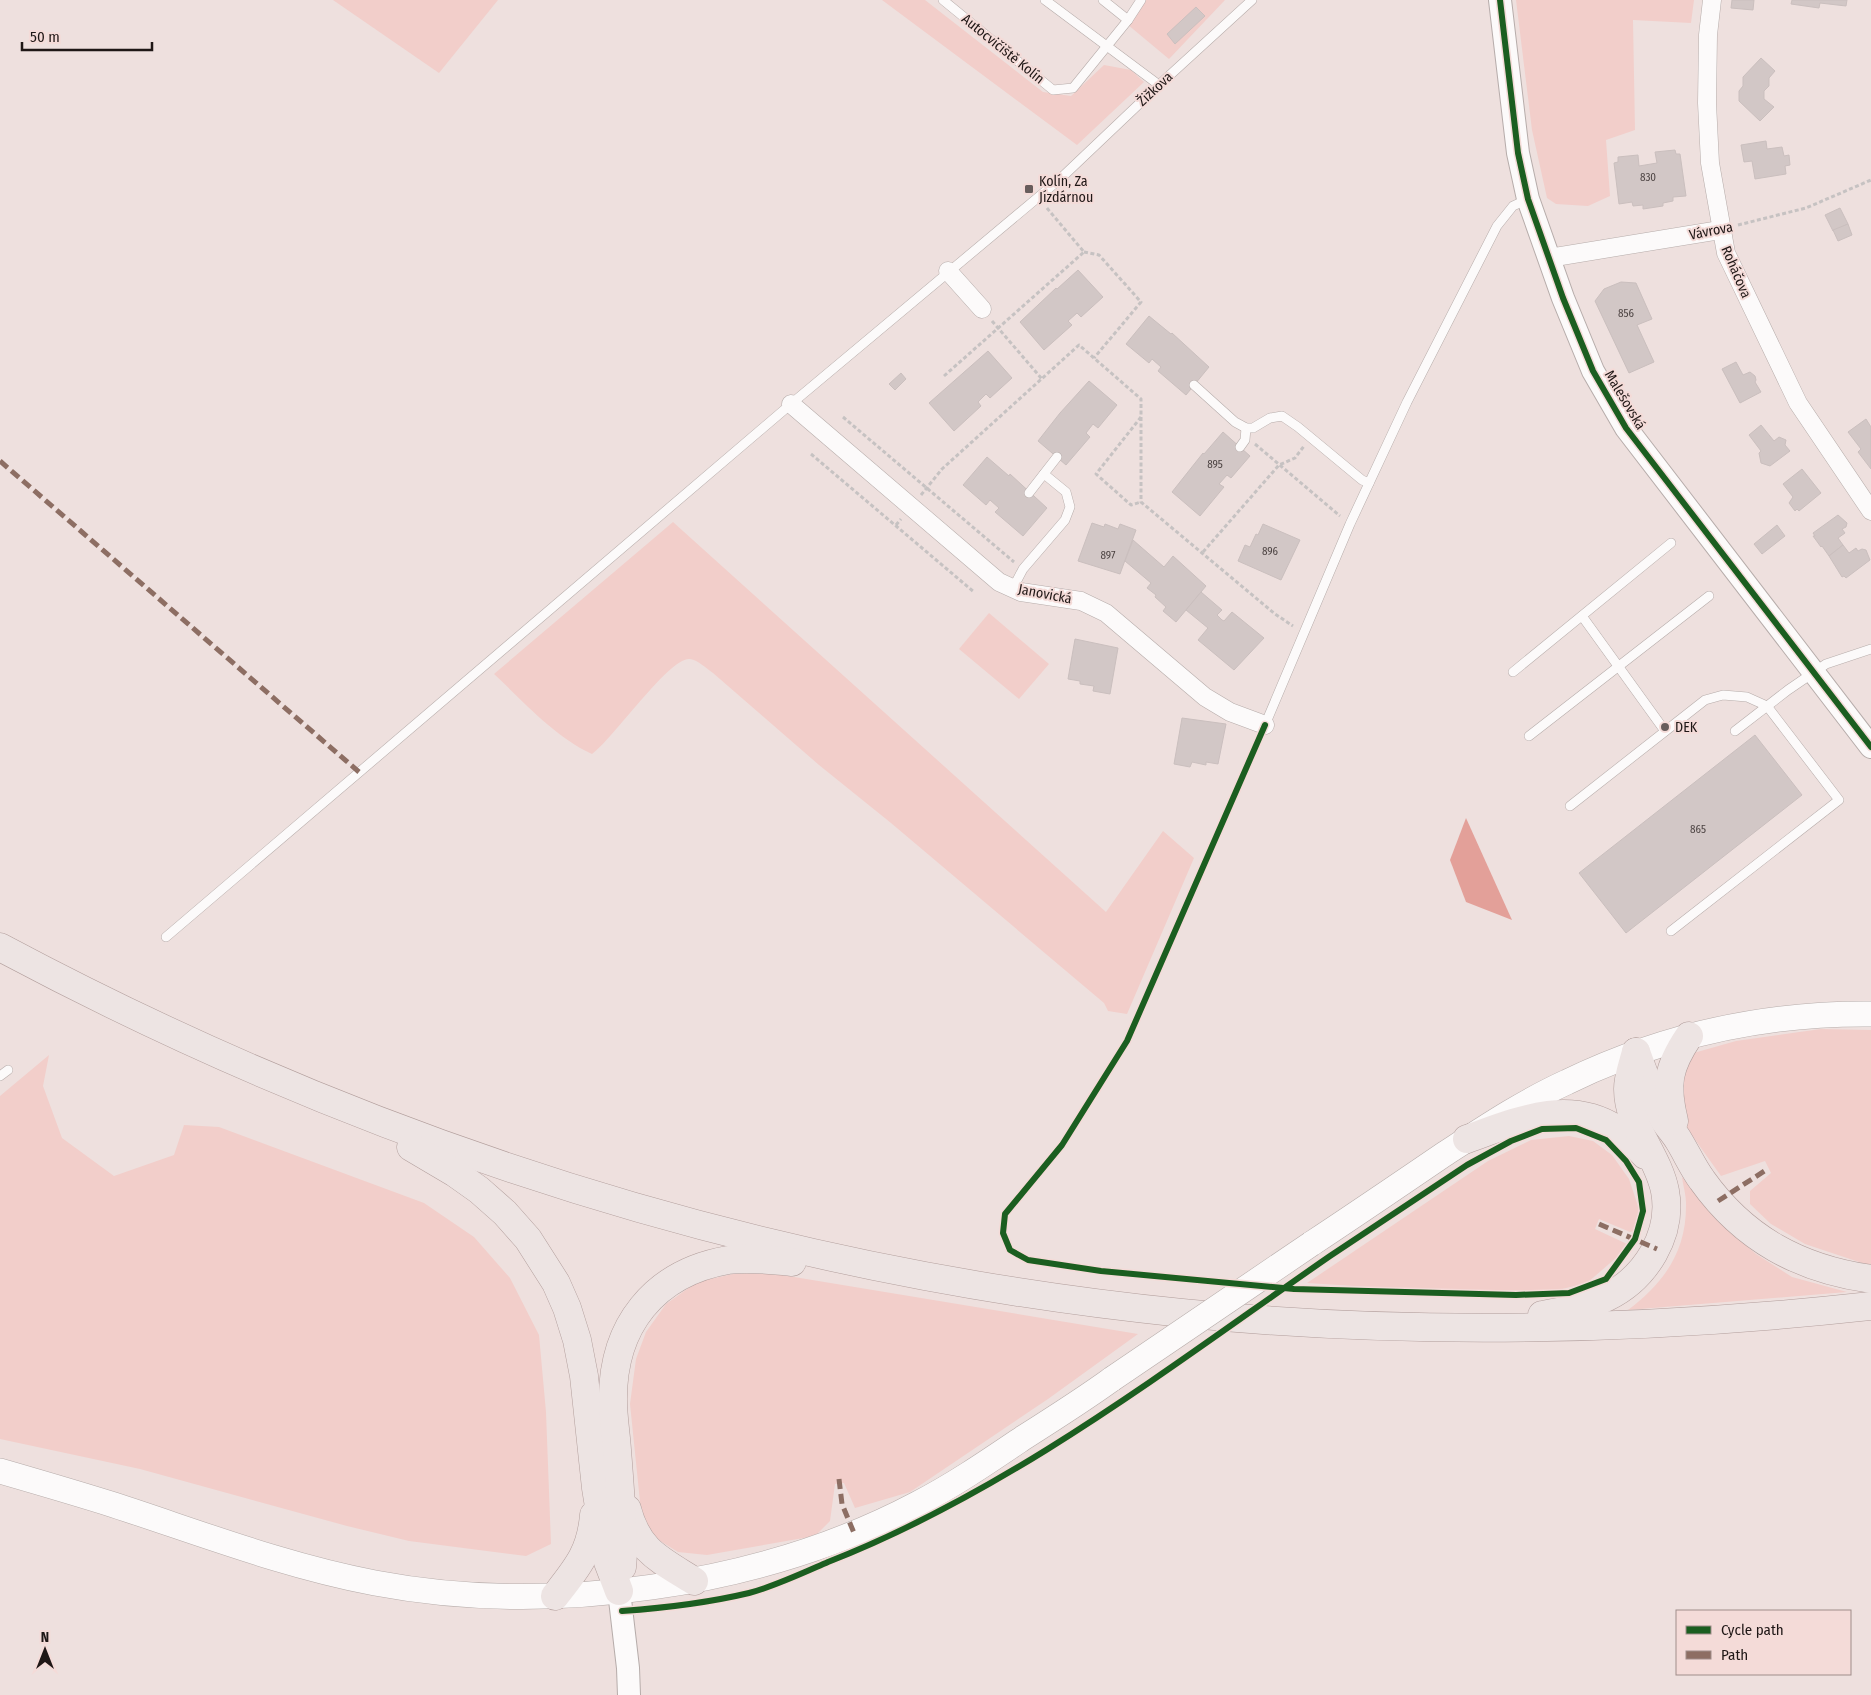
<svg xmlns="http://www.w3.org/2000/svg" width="1871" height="1695" font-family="'Fira Sans Condensed',sans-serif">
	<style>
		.green { fill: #f2ceca }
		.water { fill: #e3a099 }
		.building { fill: #d2c7c6; stroke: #cabfbe }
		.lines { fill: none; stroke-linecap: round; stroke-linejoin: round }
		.service-casing { stroke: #b6acaa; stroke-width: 10 }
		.minor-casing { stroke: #b6acaa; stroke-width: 19 }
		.tertiary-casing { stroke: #b6acaa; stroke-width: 24 }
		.secondary-casing { stroke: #b6acaa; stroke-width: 26 }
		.primary-casing { stroke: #b29e9c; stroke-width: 29 }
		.path { stroke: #c6c2c2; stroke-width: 3; stroke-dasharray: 4 2.5; stroke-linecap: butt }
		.service { stroke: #fcfafa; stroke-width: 9 }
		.minor { stroke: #fcfafa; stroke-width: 18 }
		.tertiary { stroke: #fcfafa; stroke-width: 22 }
		.secondary { stroke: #fcfafa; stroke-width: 25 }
		.primary { stroke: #ede4e3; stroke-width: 28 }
		.secondary-bridge-casing { stroke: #b6acaa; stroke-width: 26; stroke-linecap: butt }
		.secondary-bridge { stroke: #fcfafa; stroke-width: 25 }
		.quiet { stroke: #8d6e63; stroke-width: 5; stroke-dasharray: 10 5; stroke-linecap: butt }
		.cycleway-casing { stroke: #f4dbd8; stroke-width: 9 }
		.cycleway { stroke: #1b5e20; stroke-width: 6 }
		.poi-dot { fill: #675d5c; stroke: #f4dbd8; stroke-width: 2 }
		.labels { text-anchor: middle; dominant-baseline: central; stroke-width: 4; stroke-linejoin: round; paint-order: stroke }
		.number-label { font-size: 11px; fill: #4d4443 }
		.street-label { font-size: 14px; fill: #1f1716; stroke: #f4dbd8 }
		.poi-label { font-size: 14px; fill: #1f1716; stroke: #f4dbd8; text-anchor: start }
	</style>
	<rect width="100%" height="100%" fill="#eee0de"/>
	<g class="green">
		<path d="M333 0H498L439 73Z"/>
		<path d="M882 0H925L1043 92 1071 96 1104 65 1131 70 1144 82 1077 145Z"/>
		<path d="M1146 0H1225L1169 59 1127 24Z"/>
		<path d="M1516 0H1694L1691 23 1633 20 1635 130 1606 140 1610 196 1588 206 1556 204 1547 198 1532 130Z"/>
		<path d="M673 522 1106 912 1163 831 1194 858 1127 1014 1108 1011 1104 1003 891 823 819 765 713 673C707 669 698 660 690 659 670 656 613 739 592 754 554 736 525 703 494 674Z"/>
		<path d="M989 613 1049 664 1019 699 959 649Z"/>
		<path d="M1821 1029 1871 1030V1266L1805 1244 1771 1224 1750 1204V1191L1771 1173 1765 1161 1721 1176 1686 1127 1678 1083 1690 1054 1736 1041Z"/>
		<path d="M49 1055 43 1086 62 1138 114 1176 174 1155 184 1125 219 1127 424 1203 474 1237 510 1278 539 1335 546 1412 551 1544 526 1556 409 1541 347 1526 140 1469 0 1439V1096Z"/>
		<path d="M1569 1136 1593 1141 1612 1155 1629 1179 1639 1209 1635 1231 1630 1232 1599 1219 1595 1229 1627 1244 1624 1251 1587 1283 1554 1291 1401 1289 1307 1283 1488 1161 1531 1140Z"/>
		<path d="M1682 1177 1715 1218 1756 1254 1792 1277 1847 1292 1628 1310C1664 1283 1687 1251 1686 1203 1686 1195 1683 1185 1682 1177Z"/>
		<path d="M770 1273 1138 1334 1048 1399 910 1492 855 1508 844 1483 835 1484 830 1521 815 1536 707 1555 678 1552 657 1539 642 1521 630 1404 636 1359 646 1332 666 1304 697 1282 733 1274Z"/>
	</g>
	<path class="water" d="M1466 818 1512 920 1466 902 1450 860Z"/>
	<g class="building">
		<path d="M1732 0H1754L1753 10 1731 8Z"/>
		<path d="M1792 0H1847L1846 6 1820 3 1819 8 1791 4Z"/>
		<path d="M1196 7 1205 16 1175 44 1167 34Z"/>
		<path d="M1761 58 1775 71 1769 78V86L1764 91V99L1774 107 1760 121 1739 101V91L1743 86V77Z"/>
		<path d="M1766 141 1767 149 1782 147 1784 156 1789 155 1790 165 1785 166 1786 174 1755 179 1752 161 1744 162 1741 145Z"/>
		<path d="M1675 150 1676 154H1680L1686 196 1673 197V201L1663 203V206L1643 209V205L1633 206 1632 202 1619 204 1614 163 1618 162V157L1638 155 1639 166 1657 163 1655 152Z"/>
		<path d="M1840 208 1848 224 1833 231 1825 215Z"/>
		<path d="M1848 224 1852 235 1838 241 1833 230Z"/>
		<path d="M1078 270 1103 297 1081 317 1077 313 1068 321 1072 325 1044 350 1020 322 1056 288 1057 289Z"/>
		<path d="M1621 282 1636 283 1652 319 1637 325 1654 362 1629 373 1595 301 1604 289Z"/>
		<path d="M1149 316 1171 334 1172 333 1209 367 1186 395 1158 371 1161 367 1152 359 1149 363 1126 344Z"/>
		<path d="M988 351 1012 378 990 398 986 394 978 402 981 406 954 431 929 403Z"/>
		<path d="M1736 362 1743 375 1750 372 1755 376 1756 380 1755 382 1761 392 1740 403 1722 369Z"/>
		<path d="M901 373 906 379 895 390 889 384Z"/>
		<path d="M1089 381 1117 405 1098 428 1093 424 1086 433 1090 437 1066 465 1038 441 1060 413Z"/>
		<path d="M1866 419 1871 427V469L1858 452 1861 449 1848 432Z"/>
		<path d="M1761 425 1774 441 1779 437 1786 440 1785 445 1790 451 1770 466 1761 463 1759 453 1761 451 1749 435Z"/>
		<path d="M1223 432 1250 456 1231 478 1227 475 1219 484 1224 487 1200 516 1172 492 1203 453 1204 454Z"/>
		<path d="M987 457 1009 476 1010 474 1047 508 1023 536 995 512 999 508 990 500 986 505 963 485Z"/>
		<path d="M1802 469 1821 493 1799 511 1797 509 1795 511 1789 503 1793 497 1783 484Z"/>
		<path d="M1838 515 1847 523 1846 527 1842 529 1845 533 1838 538 1843 545 1829 556 1822 546 1821 547 1813 536H1815L1813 533Z"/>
		<path d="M1092 523 1104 527 1105 524 1118 529 1120 524 1136 530 1120 574 1078 561Z"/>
		<path d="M1263 524 1300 540 1281 580 1238 561 1245 545 1250 547 1256 534 1258 535Z"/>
		<path d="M1777 525 1785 536 1762 554 1754 544Z"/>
		<path d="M1133 540 1164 567 1173 556 1206 586 1176 622 1163 611 1166 607 1155 597 1156 595 1147 588 1151 583 1125 561Z"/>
		<path d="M1843 545 1849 553 1856 548 1858 551 1862 549 1866 550 1870 560 1846 578 1844 576 1842 577 1829 556Z"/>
		<path d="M1201 592 1222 610 1217 615 1222 620 1224 621 1232 612 1264 638 1234 670 1198 640 1208 628 1186 610Z"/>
		<path d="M1075 639 1118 648 1110 694 1093 691 1094 686 1080 684V681L1068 679Z"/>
		<path d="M1182 718 1226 724 1218 764 1206 762V765L1192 762 1190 767 1174 764Z"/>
		<path d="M1755 735 1802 795 1626 933 1579 873Z"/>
	</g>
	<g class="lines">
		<g class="service-casing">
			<g id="service">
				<path d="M943 0 1053 90 1073 88 1128 20 1141 0"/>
				<path d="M1045 0 1159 85"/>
				<path d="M1103 0 1128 20"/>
				<path d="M1194 385 1235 422 1246 428H1253L1270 418 1282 416 1298 427 1362 480 1369 483"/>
				<path d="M1240 447 1245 440 1246 428"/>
				<path d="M1029 493 1057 457"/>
				<path d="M1013 588 1023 569 1065 520 1070 507 1066 492 1044 474"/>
				<path d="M1582 616 1665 731"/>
				<path d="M1513 672 1671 543"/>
				<path d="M1265 725 1350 524 1407 402 1497 226 1513 206 1528 199"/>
				<path d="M1735 731 1788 690 1826 664 1871 649"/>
				<path d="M1529 736 1709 596"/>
				<path d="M1570 806 1705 700 1723 695 1747 697 1767 706 1839 800 1671 931"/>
				<path d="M166 937 791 404 1060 179 1159 85 1252 0"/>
				<path d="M0 1076 8 1070"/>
			</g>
		</g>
		<g class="minor-casing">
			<g id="minor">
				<path d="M1712 0 1708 35 1707 103 1710 163 1726 253 1798 403 1871 511"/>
				<path d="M1549 258 1720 230"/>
				<path d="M948 271 982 309"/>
				<path d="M791 404 999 582 1021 592 1081 601 1106 613 1205 697 1230 712 1265 725"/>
			</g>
		</g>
		<g class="tertiary-casing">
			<g id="tertiary">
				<path d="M1500 0 1518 153 1528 199 1563 298 1593 371 1626 428 1871 747"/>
				<path d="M619 1591 628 1668 629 1695"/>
			</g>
		</g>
		<g class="secondary-casing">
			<g id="secondary">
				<path d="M1311 1244C1355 1215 1399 1185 1443 1155 1483 1129 1523 1102 1567 1082 1662 1036 1765 1013 1871 1014"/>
				<path d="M0 1471C38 1482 76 1493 114 1505 200 1533 285 1566 375 1583 549 1616 760 1587 917 1504 954 1485 989 1461 1023 1438 1053 1419 1083 1400 1112 1379"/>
			</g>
		</g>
		<g class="primary-casing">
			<g id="primary">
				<path d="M0 947C369 1144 765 1271 1182 1313 1411 1336 1642 1331 1871 1306"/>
				<path d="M1636 1052C1644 1074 1651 1095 1662 1116 1666 1125 1674 1132 1679 1141 1687 1154 1693 1168 1702 1180 1744 1239 1800 1269 1871 1279"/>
				<path d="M1674 1121C1665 1084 1668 1067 1689 1036"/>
				<path d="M1467 1139C1515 1122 1568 1098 1616 1129 1627 1136 1636 1145 1645 1155"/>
				<path d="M411 1147 455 1173 479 1190 505 1213 528 1239 556 1283 567 1308 577 1340 584 1376 596 1488 608 1562 619 1591"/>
				<path d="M1542 1315C1564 1311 1587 1307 1607 1297 1646 1278 1673 1234 1665 1191 1658 1155 1628 1127 1628 1089 1628 1076 1633 1064 1636 1052"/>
				<path d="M627 1509C638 1551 659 1559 694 1581"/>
				<path d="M622 1567C624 1553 622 1539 622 1525 621 1500 619 1475 617 1450 616 1434 613 1417 613 1401 612 1326 654 1273 728 1260 749 1257 771 1260 792 1262"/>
				<path d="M555 1596C577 1568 591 1552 594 1515"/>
			</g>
		</g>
		<g class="path">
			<path d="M1738 225 1806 208 1871 180"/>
			<path d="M1084 252 1099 255 1141 302 1094 358"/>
			<path d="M992 321 1042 379"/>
			<path d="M944 376 1084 252 1046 207"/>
			<path d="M843 417 1014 562"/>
			<path d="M1141 417 1096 474 1131 505 1141 502"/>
			<path d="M1255 444 1340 516"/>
			<path d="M811 454 974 592"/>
			<path d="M921 495 942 469 1079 345 1141 399V502L1275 614 1293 626"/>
			<path d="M896 525 901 519"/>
			<path d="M1203 552 1279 465 1295 458 1304 446"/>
		</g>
		<use href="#service" class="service"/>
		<use href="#minor" class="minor"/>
		<use href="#tertiary" class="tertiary"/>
		<use href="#secondary" class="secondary"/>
		<use href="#primary" class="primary"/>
		<g class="secondary-bridge-casing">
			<path id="secondary-bridge" d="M1112 1379 1311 1244"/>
		</g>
		<use href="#secondary-bridge" class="secondary-bridge"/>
		<g class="quiet">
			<path d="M0 461 359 772"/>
			<path d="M1718 1201 1766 1170"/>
			<path d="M1599 1224 1657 1249"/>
			<path d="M839 1479 842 1504 854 1533"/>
		</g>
		<g class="cycleway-casing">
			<g id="cycleway">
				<path d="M1500 0 1518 153 1528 199 1563 298 1593 371 1626 428 1871 747"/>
				<path d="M622 1611C664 1608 707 1603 749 1593 773 1587 805 1572 828 1562 1010 1491 1171 1366 1330 1256L1467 1165 1511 1141 1542 1129 1576 1128 1606 1140 1626 1161 1639 1182 1643 1211 1635 1239 1606 1279 1569 1293 1516 1295 1294 1289 1101 1271 1028 1260 1010 1250 1003 1233 1005 1214 1062 1145 1127 1041 1265 725"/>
			</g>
		</g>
		<use href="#cycleway" class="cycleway"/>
	</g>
	<g class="poi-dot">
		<rect x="1024" y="184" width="10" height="10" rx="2.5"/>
		<circle cx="1665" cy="727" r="5"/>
	</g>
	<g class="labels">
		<g class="number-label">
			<text x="1648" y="177">830</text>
			<text x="1626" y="313">856</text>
			<text x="1215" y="464">895</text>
			<text x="1270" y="551">896</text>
			<text x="1108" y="555">897</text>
			<text x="1698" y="829">865</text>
		</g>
		<g class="street-label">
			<text transform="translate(1003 49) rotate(39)">Autocvičiště Kolín</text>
			<text transform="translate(1155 89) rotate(-43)">Žižkova</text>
			<text transform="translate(1711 231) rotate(-11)">Vávrova</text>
			<text transform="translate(1736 272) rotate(67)">Roháčova</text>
			<text transform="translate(1625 400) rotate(59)">Malešovská</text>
			<text transform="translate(1045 594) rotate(11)">Janovická</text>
		</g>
		<g class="poi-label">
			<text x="1039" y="181">Kolín, Za<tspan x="1039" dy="16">Jízdárnou</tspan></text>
			<text x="1675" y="727">DEK</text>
		</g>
	</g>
	<rect x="1676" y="1610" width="175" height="65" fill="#f4dbd8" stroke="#9f8d8a"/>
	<rect x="1686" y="1626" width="25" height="8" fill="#1b5e20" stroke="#9f8d8a"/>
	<text x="1721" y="1635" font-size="15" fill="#1f1716">Cycle path</text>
	<rect x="1686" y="1651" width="25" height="8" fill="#8d6e63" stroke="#9f8d8a"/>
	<text x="1721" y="1660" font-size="15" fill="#1f1716">Path</text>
	<g transform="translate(45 1650)" stroke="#f4dbd8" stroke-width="4" paint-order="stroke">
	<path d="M0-4L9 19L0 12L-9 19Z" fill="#1f1716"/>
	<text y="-8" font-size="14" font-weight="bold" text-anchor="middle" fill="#1f1716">N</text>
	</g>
	<path d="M22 42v8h130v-8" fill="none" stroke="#1f1716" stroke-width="2.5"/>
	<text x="30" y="42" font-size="15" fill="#1f1716" stroke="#f4dbd8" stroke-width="4" paint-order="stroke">50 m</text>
</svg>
